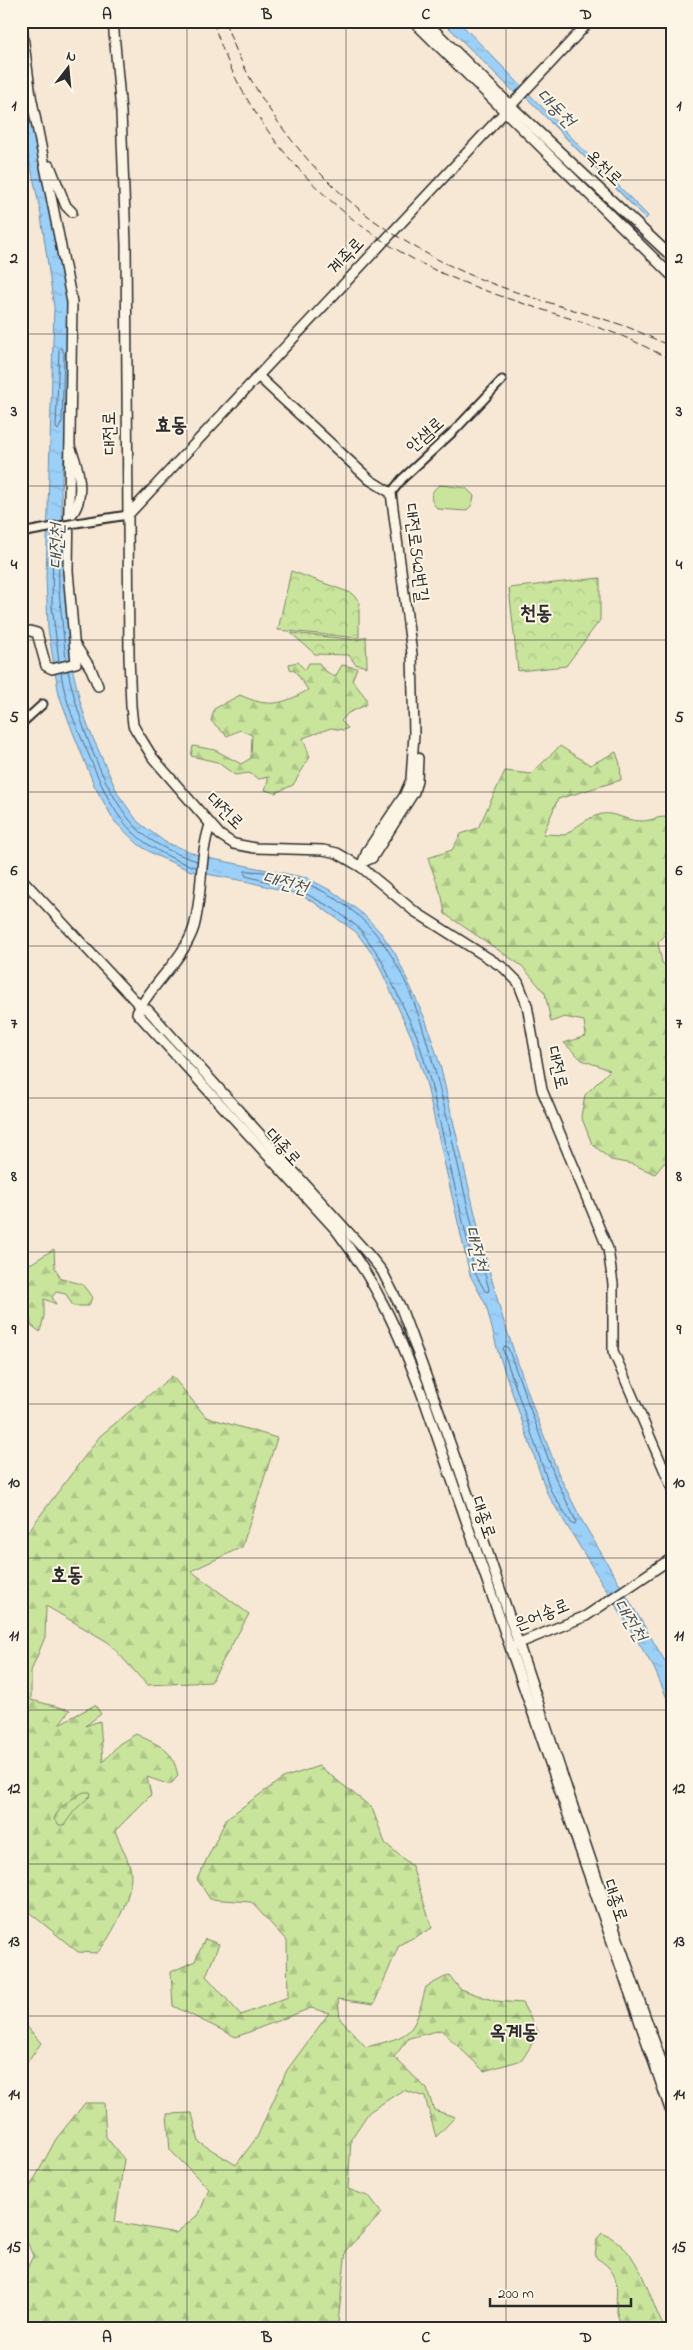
<svg xmlns="http://www.w3.org/2000/svg" width="693" height="2350" font-family="'Indie Flower','Poor Story',sans-serif">
	<style>
		.forest { fill: url(#forest-firs); stroke: #7a8864 }
		.cemetery { fill: url(#cemetery-stones); stroke: #7a8864 }
		.park { fill: url(#park-crowns); stroke: #7a8864 }
		.pitch { fill: #c9e59c; stroke: #7a8864 }
		.water { fill: url(#water-ripples); stroke: #6e8ea7 }
		.lines { fill: none; stroke-linecap: round; stroke-linejoin: round }
		.shore { stroke: #586d7d; stroke-width: 1 }
		.stream { stroke: #6e8ea7; stroke-width: 1 }
		.minor-casing { stroke: #2b2b2b; stroke-width: 11 }
		.major-casing { stroke: #2b2b2b; stroke-width: 12 }
		.minor { stroke: #fcf5e5; stroke-width: 7 }
		.major { stroke: #fcf5e5; stroke-width: 9 }
		.rail { stroke: #2b2b2b; stroke-width: 1; stroke-dasharray: 8 4; stroke-linecap: butt }
		.minor-bridge-casing { stroke: #2b2b2b; stroke-width: 11; stroke-linecap: butt }
		.minor-bridge { stroke: #fcf5e5; stroke-width: 7 }
		.grid { fill: none; stroke: #2b2b2b; stroke-width: 1; stroke-opacity: 0.55 }
		.labels { text-anchor: middle; dominant-baseline: central; stroke-width: 4; stroke-linejoin: round; paint-order: stroke }
		.street-label { font-size: 18px; fill: #2b2b2b; stroke: #fcf5e5 }
		.water-label { font-size: 19px; font-style: italic; fill: #47545e; stroke: #fcf5e5 }
		.quarter-label { font-size: 20px; font-weight: bold; fill: #2b2b2b; stroke: #fcf5e5 }
		.neatline { fill: none; stroke: #2b2b2b; stroke-width: 2 }
		.grid-label { font-size: 16px; text-anchor: middle; font-weight: bold; fill: #2b2b2b }
	</style>
	<defs>
		<pattern id="forest-firs" width="22" height="20" patternUnits="userSpaceOnUse" patternTransform="scale(1.25)"><rect width="22" height="20" fill="#c9e59c"/><path d="M5 1l3.5 6h-7zM16 11l3.5 6h-7z" fill="#adc587"/></pattern>
		<pattern id="cemetery-stones" width="16" height="16" patternUnits="userSpaceOnUse" patternTransform="scale(1.25)"><rect width="16" height="16" fill="#c9e59c"/><path d="M2 7V4a2 2 0 0 1 4 0v3zM10 15v-3a2 2 0 0 1 4 0v3z" fill="#adc587"/></pattern>
		<pattern id="park-crowns" width="20" height="18" patternUnits="userSpaceOnUse" patternTransform="scale(1.25)"><rect width="20" height="18" fill="#c9e59c"/><path d="M2 6a3 3 0 1 1 6 0M12 15a3 3 0 1 1 6 0" fill="none" stroke="#adc587"/></pattern>
		<pattern id="water-ripples" width="26" height="14" patternUnits="userSpaceOnUse" patternTransform="scale(1.25)"><rect width="26" height="14" fill="#9bd0f9"/><path d="M2 4q2-2 4 0t4 0M15 11q2-2 4 0t4 0" fill="none" stroke="#86b3d6"/></pattern>
	</defs>
	<rect width="100%" height="100%" fill="#f7e8d5"/>
	<filter id="ink" filterUnits="userSpaceOnUse"><feTurbulence type="fractalNoise" baseFrequency=".02" numOctaves="2"/><feDisplacementMap in="SourceGraphic" scale="10" xChannelSelector="R" yChannelSelector="G"/><feConvolveMatrix kernelMatrix="1 2 1 2 8 2 1 2 1" color-interpolation-filters="sRGB"/></filter>
	<g filter="url(#ink)">
		<g class="forest">
			<path d="M298 662 305 670 309 663H319L324 670 335 677 342 665 357 668 352 680 366 698V705L348 713 341 721 348 728 343 730 331 728 303 738 310 757 293 785 275 793 265 790 269 777 259 779 249 773 235 775 217 762 191 756 193 746 215 750 241 764 251 758 252 735 240 730 227 736 211 721 214 709 240 695C268 708 282 705 308 690L296 672 290 669 289 664Z"/>
			<path d="M560 746 590 765 616 752 620 764 621 780 558 799 543 834 565 835C576 827 596 811 610 814 621 816 630 821 641 821 654 821 656 815 672 818V927L658 943 662 963 672 970V1160L664 1163 655 1174 632 1164 611 1160 592 1144 581 1116 585 1095 610 1070 582 1060 564 1043 586 1036 584 1021 564 1017 551 1022 545 993 522 966 445 914 442 897 428 858 452 850 461 834 478 828 505 771 531 774Z"/>
			<path d="M54 1249 55 1268 61 1279 82 1284 92 1297 89 1306H73L66 1294 56 1292 52 1297 56 1304 44 1299V1316L40 1332 31 1325 30 1316 21 1311V1265L32 1263Z"/>
			<path d="M172 1376 206 1417 277 1438 242 1547 191 1571 249 1614 211 1682 147 1685 108 1642 46 1606 45 1637 31 1671V1700L70 1710 59 1724 95 1705 101 1714 85 1726 100 1721 103 1762 119 1744 136 1734C161 1747 172 1747 178 1776L170 1785 147 1777 151 1795 115 1831C120 1843 126 1855 130 1867 136 1891 112 1937 97 1953L78 1952 30 1913V1901L21 1894V1541L100 1436Z"/>
			<path d="M319 1766 372 1808 385 1843 412 1866 432 1928 399 1945 374 2004 338 1999 340 2019 366 2047C415 2035 413 2034 426 1987L449 1975 460 1989 495 2001 522 2003 539 2033 522 2060 484 2071 441 2030 409 2038 394 2057 427 2089 434 2110 455 2117 436 2137 425 2097 403 2090 369 2112 351 2139 348 2189 370 2197 382 2213 346 2250 338 2323 285 2321 271 2329H21V2281L33 2256 21 2227V2204L56 2139 85 2103H104L106 2137 124 2159 115 2222 176 2233 199 2214 209 2189 170 2150 167 2114 192 2113 199 2142 236 2165 257 2137 287 2070 329 2013 311 2008 236 2037 173 2006 171 1972 195 1961 205 1939 219 1944 206 1976 241 2015 288 1997 287 1941 251 1902 210 1899 197 1879 227 1818 283 1778Z"/>
			<path d="M21 2023H24L41 2043 21 2071Z"/>
			<path d="M602 2233C643 2250 646 2295 665 2329H624C604 2300 634 2280 595 2257L597 2239Z"/>
		</g>
		<path class="cemetery" d="M84 1792H90L91 1795 75 1810 64 1825H59L54 1819C58 1808 73 1797 84 1792Z"/>
		<g class="park">
			<path d="M291 571 351 593 359 601V638L278 630Z"/>
			<path d="M600 578V620L566 666 518 671 509 588Z"/>
			<path d="M291 633 358 640 366 636 367 667 355 664 349 655 315 654Z"/>
		</g>
		<path class="pitch" d="M440 485 466 488 474 496 472 505 466 511 438 509C429 501 429 491 440 485Z"/>
		<g class="water">
			<path d="M442 21H458L648 216 646 219 523 94 517 95Z"/>
			<path d="M21 63 68 301 67 422 61 489 64 550 63 571 71 663 80 701 88 727 118 794 138 822 165 842 203 857 307 878 332 891 363 914 381 933 395 953 426 1021 440 1065 484 1252 503 1319 533 1407 559 1475 581 1519 672 1673V1710L654 1668 547 1493 498 1352 486 1305 470 1275 426 1082 412 1038 376 959 356 932 312 901 297 894 249 882 191 871 155 855 139 845 115 822 95 787 74 735 59 695 48 629 46 576 54 307 40 209 21 122Z"/>
		</g>
		<g class="lines">
			<g class="shore">
				<path d="M61 348 64 353 62 422 58 430 56 428 59 350Z"/>
				<path d="M58 531 59 591 66 660"/>
				<path d="M53 532 52 606 59 661"/>
				<path d="M68 671C78 718 102 789 134 825 149 843 175 854 197 861"/>
				<path d="M61 673C65 702 76 726 88 753 107 799 120 833 168 856 177 860 186 865 196 867"/>
				<path d="M245 871C302 870 362 906 391 955 416 996 428 1044 440 1090 457 1156 470 1224 489 1289L488 1292 485 1291 475 1273 430 1080 417 1036 380 957 359 928 334 909 299 890 246 876Z"/>
				<path d="M505 1346 508 1348 555 1477 576 1521 575 1525 572 1524 551 1491 503 1350Z"/>
			</g>
			<path class="stream" d="M550 122 640 213"/>
			<g class="minor-casing">
				<g id="minor">
					<path d="M391 493 402 479 455 430 502 380"/>
					<path d="M76 523 128 515"/>
					<path d="M21 724 43 704"/>
				</g>
			</g>
			<g class="major-casing">
				<g id="major">
					<path d="M21 21 31 96 72 302 68 571 76 663 52 669 46 666 37 633 30 631"/>
					<path d="M113 21 121 112 126 244 129 656 131 706 133 725 137 732 153 758 220 835 234 844 255 848 323 850 337 853 361 867 414 911 504 968 518 982 527 1005 542 1090 608 1249 613 1284V1351L672 1488"/>
					<path d="M413 21 672 276"/>
					<path d="M425 21 511 106 672 257"/>
					<path d="M50 166 66 206 72 212"/>
					<path d="M258 376 370 480 391 493 412 654 414 734 411 780 404 796 367 851 361 867"/>
					<path d="M128 515 590 21"/>
					<path d="M69 517C87 501 79 466 70 447"/>
					<path d="M76 646 91 669 98 686"/>
					<path d="M210 825C199 858 203 893 194 927 184 959 152 983 137 1013L336 1230C380 1287 401 1338 426 1405L672 2115"/>
					<path d="M365 861 372 858 414 792 417 780 418 758"/>
					<path d="M21 878 140 1006 148 1010 369 1255 382 1271 401 1308C498 1566 576 1831 672 2090"/>
					<path d="M512 1646 586 1616 672 1558"/>
				</g>
			</g>
			<use href="#minor" class="minor"/>
			<use href="#major" class="major"/>
			<g class="rail">
				<path d="M213 21C246 134 345 234 453 278 505 300 560 314 614 333 634 340 653 351 672 360"/>
				<path d="M225 21C235 52 251 82 269 109 321 186 381 235 466 273 514 294 566 307 616 323 635 329 654 339 672 347"/>
			</g>
			<g class="minor-bridge-casing">
				<path id="minor-bridge" d="M26 532 76 523"/>
			</g>
			<use href="#minor-bridge" class="minor-bridge"/>
		</g>
	</g>
	<path class="grid" d="M187 21V2329M346 21V2329M506 21V2329M21 180H672M21 334H672M21 486H672M21 640H672M21 792H672M21 946H672M21 1098H672M21 1252H672M21 1404H672M21 1558H672M21 1710H672M21 1864H672M21 2016H672M21 2170H672"/>
	<g class="labels">
		<g class="street-label">
			<text transform="translate(603 169) rotate(43)">옥천로</text>
			<text transform="translate(347 257) rotate(-47)">계족로</text>
			<text transform="translate(111 433) rotate(-91)">대전로</text>
			<text transform="translate(426 436) rotate(-42)">안샘로</text>
			<text transform="translate(415 553) rotate(83)">대전로542번길</text>
			<text transform="translate(224 812) rotate(44)">대전로</text>
			<text transform="translate(556 1068) rotate(77)">대전로</text>
			<text transform="translate(282 1148) rotate(48)">대종로</text>
			<text transform="translate(482 1518) rotate(71)">대종로</text>
			<text transform="translate(542 1616) rotate(-22)">은어송로</text>
			<text transform="translate(614 1901) rotate(71)">대종로</text>
		</g>
		<g class="water-label">
			<text transform="translate(555 109) rotate(45)">대동천</text>
			<text transform="translate(58 546) rotate(-89)">대전천</text>
			<text transform="translate(285 884) rotate(15)">대전천</text>
			<text transform="translate(475 1249) rotate(76)">대전천</text>
			<text transform="translate(629 1621) rotate(58)">대전천</text>
		</g>
		<g class="quarter-label">
			<text x="171" y="426">효동</text>
			<text x="536" y="614">천동</text>
			<text x="67" y="1576">호동</text>
			<text x="514" y="2033">옥계동</text>
		</g>
	</g>
	<rect width="693" height="2350" fill="none" stroke="#fcf5e5" stroke-width="55"/>
	<g transform="translate(68 68) rotate(16)" stroke="#fcf5e5" stroke-width="4" paint-order="stroke">
	<path d="M0-4L9 19L0 12L-9 19Z" fill="#2b2b2b"/>
	<text y="-8" font-size="14" font-weight="bold" text-anchor="middle" fill="#2b2b2b">N</text>
	</g>
	<path d="M490 2298v8h141v-8" fill="none" stroke="#2b2b2b" stroke-width="2.5"/>
	<text x="498" y="2298" font-size="15" fill="#2b2b2b" stroke="#fcf5e5" stroke-width="4" paint-order="stroke">200 m</text>
	<rect x="28" y="28" width="638" height="2294" class="neatline"/>
	<g class="grid-label">
		<text x="107" y="19">A</text>
		<text x="267" y="19">B</text>
		<text x="426" y="19">C</text>
		<text x="586" y="19">D</text>
		<text x="14" y="110">1</text>
		<text x="679" y="110">1</text>
		<text x="14" y="263">2</text>
		<text x="679" y="263">2</text>
		<text x="14" y="416">3</text>
		<text x="679" y="416">3</text>
		<text x="14" y="569">4</text>
		<text x="679" y="569">4</text>
		<text x="14" y="722">5</text>
		<text x="679" y="722">5</text>
		<text x="14" y="875">6</text>
		<text x="679" y="875">6</text>
		<text x="14" y="1028">7</text>
		<text x="679" y="1028">7</text>
		<text x="14" y="1181">8</text>
		<text x="679" y="1181">8</text>
		<text x="14" y="1334">9</text>
		<text x="679" y="1334">9</text>
		<text x="14" y="1487">10</text>
		<text x="679" y="1487">10</text>
		<text x="14" y="1640">11</text>
		<text x="679" y="1640">11</text>
		<text x="14" y="1793">12</text>
		<text x="679" y="1793">12</text>
		<text x="14" y="1946">13</text>
		<text x="679" y="1946">13</text>
		<text x="14" y="2099">14</text>
		<text x="679" y="2099">14</text>
		<text x="14" y="2252">15</text>
		<text x="679" y="2252">15</text>
		<text x="107" y="2342">A</text>
		<text x="267" y="2342">B</text>
		<text x="426" y="2342">C</text>
		<text x="586" y="2342">D</text>
	</g>
</svg>
